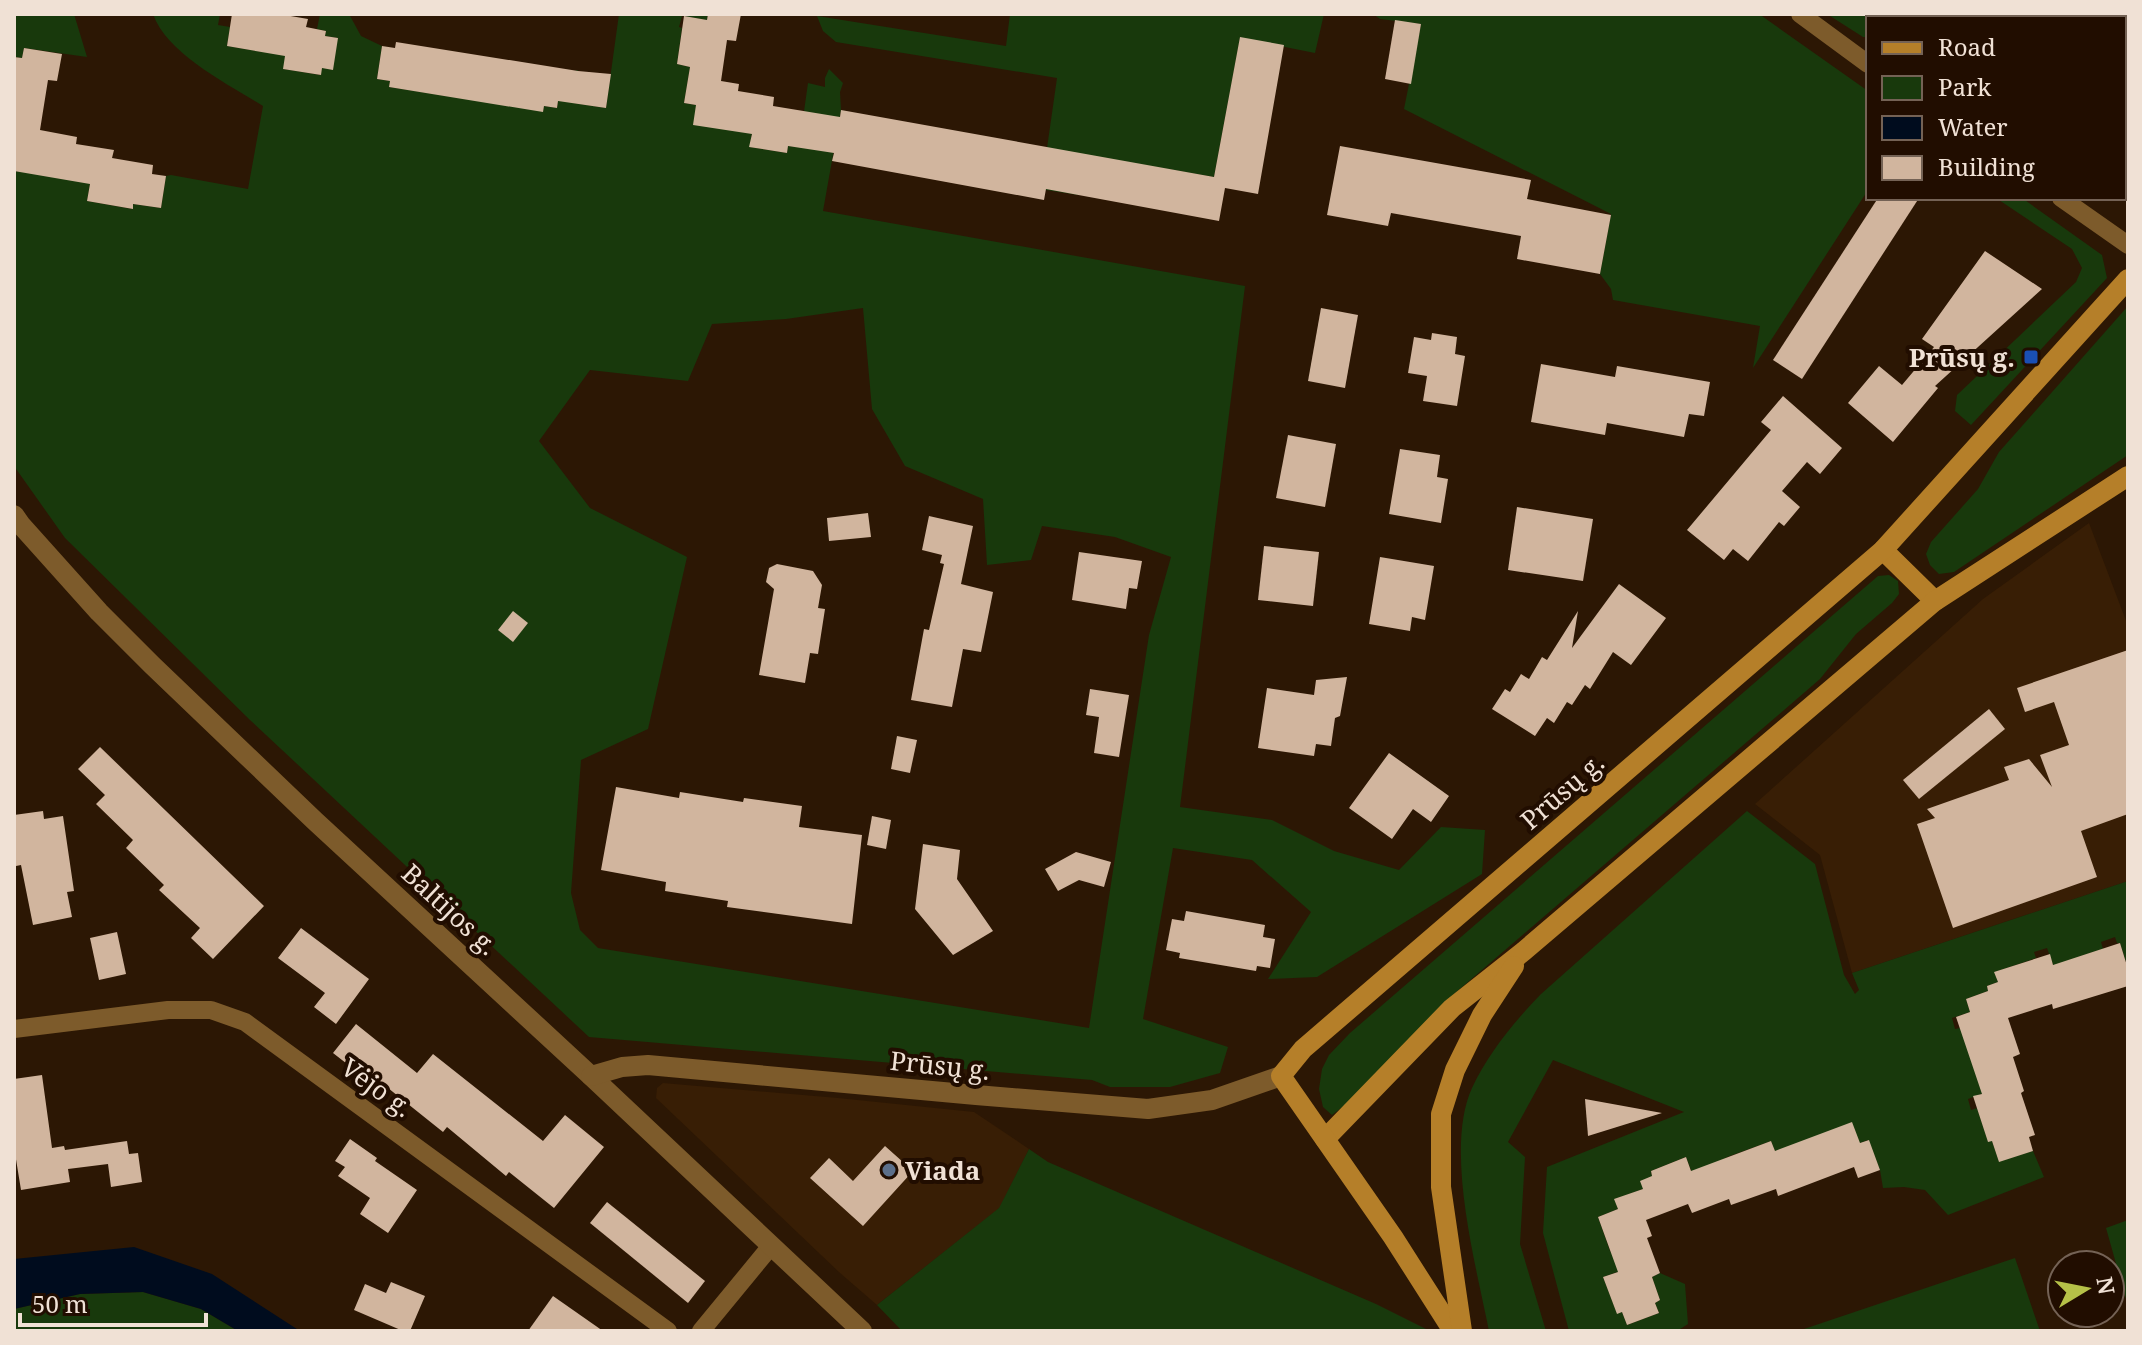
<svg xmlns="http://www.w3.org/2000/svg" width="2142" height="1345" font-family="'Noto Serif',serif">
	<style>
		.built { fill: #381e05 }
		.green { fill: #18390c; fill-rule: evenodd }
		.water { fill: #000c1e }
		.building { fill: #d1b59e }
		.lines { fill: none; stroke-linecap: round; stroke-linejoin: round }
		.minor { stroke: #7d5b2b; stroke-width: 18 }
		.tertiary { stroke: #7d5b2b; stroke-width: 20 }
		.secondary { stroke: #b57f29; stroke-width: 20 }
		.transit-dot { fill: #1a4fb4; stroke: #210d00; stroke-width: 3 }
		.service-dot { fill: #5c6f8a; stroke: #210d00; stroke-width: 3 }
		.labels { text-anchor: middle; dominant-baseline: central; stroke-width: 8; stroke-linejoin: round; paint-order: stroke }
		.poi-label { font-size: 26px; font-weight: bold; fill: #f0e1d5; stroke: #210d00; text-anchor: end }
		.street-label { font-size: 26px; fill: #f0e1d5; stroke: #210d00 }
	</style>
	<rect width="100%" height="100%" fill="#2c1704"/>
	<g class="built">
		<path d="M2089 523 2128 626V881L1852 973 1820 855 1755 804 1983 599Z"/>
		<path d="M663 1083 838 1098 974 1112 1029 1149 1000 1208 877 1305 840 1273 656 1098 657 1088Z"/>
	</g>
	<g class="green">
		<path d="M14 14H74L87 57 24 48 22 58 14 57Z"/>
		<path d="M153 14H220L218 25 230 27 227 46 263 52 287 48 284 69 320 75 322 68 338 38 325 36 326 31 317 29 320 14H349L361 36 382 46 377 79 390 81 389 87 543 111 544 106 557 108 562 75 578 70 574 103 606 108 619 14H708L707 20 682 16 679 27 682 28 677 64 690 67 684 103 696 105 753 126 750 147 787 153 788 146 799 147 808 83 825 87V78L829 69 843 83 840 92 841 110 823 211 1245 286 1180 807 1272 820 1334 851 1399 870 1441 827 1485 830 1482 874 1317 977 1268 979 1311 912 1252 860 1173 848 1143 1019 1228 1047 1220 1073 1170 1087H1110L1092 1080 589 1037 250 720 65 538 14 466V171L91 178 87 201 132 209 133 204 161 208 166 176 171 175 248 189 263 106C228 84 167 54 153 14ZM863 308 872 409 905 466 983 499 987 565 1031 560 1042 526 1115 537 1171 557 1149 635 1089 1028 598 948 580 930 571 893 581 760 648 729 687 557 590 508 539 441 590 370 688 381 712 324 786 319Z"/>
		<path d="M1010 14H1324L1315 53 1240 38 1214 177 1085 155 1078 195 1046 190 1047 148 1057 78 836 42 823 31 817 16 1006 46Z"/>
		<path d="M1373 14H1759L1868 91V190L1753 368 1760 326 1613 300 1611 289 1600 274 1611 214 1404 109 1421 24 1380 19Z"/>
		<path d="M1827 14H1902L1899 18H1868V37H1863Z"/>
		<path d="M1996 198H2022L2102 255 2107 278 1971 425 1955 411 1957 395 2076 282 2082 268 2072 249Z"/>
		<path d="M2128 306V455L1954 572 1939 574 1930 565 1926 554 1931 542 1978 489 1999 452Z"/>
		<path d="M1889 575 1898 581 1899 594 1892 603 1856 634 1820 679 1454 994 1345 1105 1332 1115 1323 1107 1319 1089 1322 1069 1329 1055 1350 1033 1849 601 1878 576Z"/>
		<path d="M1747 811 1815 864 1844 975 1855 994 1859 990 1852 973 2128 881V961L2126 962 2120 943H2117L2115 937 2101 942 2103 949 2078 957 2056 973 2047 948 2034 952 2036 958 1995 972 1998 982 1987 986 1988 991 1966 999 1970 1012 1952 1018 1955 1029 1960 1028 1989 1091 1968 1099 1971 1110 1977 1108 1988 1141H1992L1999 1161 2033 1151 2044 1177 1948 1215 1925 1190 1904 1187 1883 1188 1880 1170 1868 1140 1860 1143 1777 1157 1771 1141 1727 1157 1694 1178 1686 1157 1651 1171 1652 1176 1643 1189 1615 1199 1618 1209 1598 1217 1610 1251 1623 1270 1603 1277 1617 1313 1622 1312 1627 1325 1659 1313 1655 1303 1660 1300 1652 1277 1660 1273 1685 1284 1688 1324 1677 1331H1569L1543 1233 1547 1167 1684 1112 1553 1060 1508 1142 1525 1157 1520 1244 1546 1331H1489C1476 1265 1444 1149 1472 1088 1489 1052 1514 1022 1541 994Z"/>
		<path d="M1029 1149 1048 1162 1376 1304 1430 1331H902L877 1305 999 1208Z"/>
		<path d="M2128 1220V1306L2106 1228Z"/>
		<path d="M2015 1258 2040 1331H1798Z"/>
		<path d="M143 1292 201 1309 238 1331H14V1309L80 1294Z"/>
	</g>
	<path class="water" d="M134 1247 212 1274 300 1331H238L201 1309 143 1292 80 1294 14 1309V1259Z"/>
	<g class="building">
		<path d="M232 14H279L308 19 306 27 326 31 325 36 338 38 333 70 322 68 321 75 283 69 285 56 227 46Z"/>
		<path d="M708 14H741L736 41 727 40 721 81 739 84 738 91 774 97 773 106 840 117 841 110 1214 177 1240 37 1284 45 1258 194 1225 188 1219 221 1046 189 1044 200 832 161 834 153 788 146 787 153 749 147 752 134 693 125 696 105 684 103 690 67 677 64 684 16 707 20Z"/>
		<path d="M1395 20 1421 24 1411 84 1385 79Z"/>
		<path d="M396 42 578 71 611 74 606 108 558 101 557 108 544 106 543 112 389 87 390 81 377 79 382 46 395 48Z"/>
		<path d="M24 48 62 54 57 81 48 80 40 130 77 137 76 144 114 150 112 158 153 165 152 174 166 176 161 208 133 204V209L87 201 90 184 14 171V57L22 58Z"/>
		<path d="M1340 146 1531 180 1527 199 1611 215 1600 274 1517 259 1521 236 1391 213 1388 226 1327 215Z"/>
		<path d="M1878 198H1919L1802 379 1773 360Z"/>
		<path d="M1985 251 2042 289 1935 386 1938 388 1893 442 1848 403 1879 366 1902 385 1934 347 1922 339Z"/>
		<path d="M1321 308 1358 315 1345 388 1308 381Z"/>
		<path d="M1432 333 1457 337 1455 354 1465 356 1457 406 1423 401 1427 376 1408 373 1414 337 1431 340Z"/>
		<path d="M1541 364 1615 377 1617 366 1710 382 1704 416 1689 414 1684 437 1607 423 1605 435 1531 422Z"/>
		<path d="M1783 396 1842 448 1820 474 1807 462 1782 491 1800 507 1784 526 1779 522 1748 561 1733 549 1724 560 1687 530 1771 430 1761 422Z"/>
		<path d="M1288 435 1336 444 1325 507 1276 498Z"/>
		<path d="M1400 449 1440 455 1437 477 1448 479 1441 523 1389 514Z"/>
		<path d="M1517 507 1593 519 1583 581 1508 570Z"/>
		<path d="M868 513 871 537 829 541 827 518Z"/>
		<path d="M929 516 973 526 961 584 993 592 981 652 963 649 952 707 911 700 924 629 929 630 944 564 940 563 942 555 922 550Z"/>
		<path d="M1264 546 1319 552 1313 606 1258 600Z"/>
		<path d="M1079 552 1142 561 1137 589 1129 588 1126 609 1072 600Z"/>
		<path d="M1380 557 1434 566 1425 620 1412 617 1410 631 1369 624Z"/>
		<path d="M777 564 813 571 822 585 818 608 825 609 818 654 810 653 805 683 759 675 774 589 766 582 769 568Z"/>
		<path d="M1619 584 1666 618 1631 665 1613 652 1590 689 1585 685 1572 705 1567 702 1554 723 1547 718 1535 736 1492 709 1505 689 1510 692 1521 674 1529 679 1542 657 1547 660 1578 611 1572 648Z"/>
		<path d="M513 611 528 623 513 642 498 630Z"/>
		<path d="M2128 650V814L2081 831 2097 877 1953 928 1917 824 1935 818 1927 809 2009 780 2004 767 2029 759 2052 787 2040 755 2069 745 2054 702 2025 712 2017 688Z"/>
		<path d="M1347 677 1340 716 1335 718 1331 746 1316 744 1314 756 1258 748 1267 688 1314 695 1316 680Z"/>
		<path d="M1090 689 1129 695 1119 757 1094 753 1099 717 1086 715Z"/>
		<path d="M1989 709 2005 729 1919 799 1903 780Z"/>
		<path d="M897 736 917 740 910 773 891 769Z"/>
		<path d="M100 747 264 906 213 959 191 938 200 928 159 890 164 885 126 848 133 840 96 804 105 795 78 769Z"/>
		<path d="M1389 753 1449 796 1431 822 1413 809 1392 839 1349 808Z"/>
		<path d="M616 787 679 798 680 792 743 802 744 798 802 806 799 827 862 835 852 924 727 907 728 901 665 891 666 882 601 870Z"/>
		<path d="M43 811 44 819 63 816 74 891 67 892 72 917 33 925 21 865 16 866 14 815Z"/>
		<path d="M872 816 891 820 886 849 867 845Z"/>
		<path d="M923 844 960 850 957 879 993 931 953 955 915 909Z"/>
		<path d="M1076 852 1111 862 1104 887 1079 880 1058 891 1045 869Z"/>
		<path d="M1186 911 1265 925 1263 937 1275 939 1270 968 1257 966 1256 971 1179 958 1180 953 1166 950 1172 919 1184 921Z"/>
		<path d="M301 928 369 979 336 1024 314 1007 325 993 278 958Z"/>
		<path d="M117 932 126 974 99 980 90 938Z"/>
		<path d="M2120 943 2128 969V986L2053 1009 2052 1004 2008 1018 2020 1054 2013 1057 2024 1091 2021 1093 2035 1135 2029 1137 2033 1151 1999 1162 1992 1141 1988 1142 1973 1096 1982 1094 1956 1017 1970 1012 1966 999 1988 991 1987 986 1998 982 1994 972 2050 954 2053 965Z"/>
		<path d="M356 1024 417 1073 433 1054 543 1141 565 1115 604 1147 554 1208 509 1172 506 1176 447 1127 443 1132 373 1076 369 1081 333 1053Z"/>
		<path d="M42 1075 52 1148 64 1146 65 1150 127 1141 129 1154 138 1153 142 1182 111 1187 108 1164 68 1169 70 1182 21 1190 14 1147V1079Z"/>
		<path d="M1585 1099 1662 1113 1588 1136Z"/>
		<path d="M1852 1122 1860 1143 1869 1140 1880 1170 1858 1178 1854 1167 1778 1196 1776 1189 1731 1205 1729 1199 1692 1213 1688 1204 1646 1220 1652 1236 1647 1238 1660 1273 1652 1277 1660 1300 1655 1303 1659 1313 1627 1325 1622 1312 1617 1314 1603 1277 1618 1272 1598 1217 1618 1209 1614 1199 1643 1189 1640 1181 1652 1176 1651 1171 1686 1157 1691 1171 1771 1141 1775 1151Z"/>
		<path d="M350 1139 377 1158 375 1161 417 1190 388 1233 360 1214 370 1198 338 1176 345 1167 335 1161Z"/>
		<path d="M885 1146 913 1171 863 1226 810 1178 829 1158 853 1181Z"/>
		<path d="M607 1202 705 1281 688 1303 590 1223Z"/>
		<path d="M391 1282 425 1296 410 1331H403L354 1310 365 1284 386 1293Z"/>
		<path d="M553 1296 603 1331H528Z"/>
	</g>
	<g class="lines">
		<g class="minor">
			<path d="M1800 14 1868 64"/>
			<path d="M2061 198 2128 245"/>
			<path d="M14 1029 168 1010H211L245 1022 668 1331"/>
			<path d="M701 1331 771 1246"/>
		</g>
		<g class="tertiary">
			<path d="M14 515 21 525 99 612 152 665 315 821 591 1076 862 1331"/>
			<path d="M591 1076 622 1067 648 1065 976 1095 1148 1109 1212 1100 1281 1076"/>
		</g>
		<g class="secondary">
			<path d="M1883 550 1935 601"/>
			<path d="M1325 1139 1452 1008 1524 951 1935 601 2128 476"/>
			<path d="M1453 1331 1393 1237 1281 1076 1303 1049 1883 550 2128 279"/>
			<path d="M1462 1331 1441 1187V1114L1455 1070 1482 1015 1514 966"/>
		</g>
	</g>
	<rect class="transit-dot" x="2023" y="349" width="16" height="16" rx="4"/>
	<circle class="service-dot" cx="889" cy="1170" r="8"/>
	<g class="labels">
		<g class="poi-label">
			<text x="2015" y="357">Prūsų g.</text>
			<text x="905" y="1170" text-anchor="start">Viada</text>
		</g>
		<g class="street-label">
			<text transform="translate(1562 791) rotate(-41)">Prūsų g.</text>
			<text transform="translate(450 909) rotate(43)">Baltijos g.</text>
			<text transform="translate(940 1065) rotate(6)">Prūsų g.</text>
			<text transform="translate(377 1087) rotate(36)">Vėjo g.</text>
		</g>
	</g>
	<rect width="2142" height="1345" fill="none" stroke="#f0e1d5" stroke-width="32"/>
	<rect x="1866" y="16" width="260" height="184" fill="#210d00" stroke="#746255" stroke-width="2"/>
	<rect x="1882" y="42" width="40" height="12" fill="#b57f29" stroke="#746255" stroke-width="2"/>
	<text x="1938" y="56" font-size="24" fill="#f0e1d5">Road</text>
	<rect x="1882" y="76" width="40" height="24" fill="#18390c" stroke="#746255" stroke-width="2"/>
	<text x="1938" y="96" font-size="24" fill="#f0e1d5">Park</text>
	<rect x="1882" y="116" width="40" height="24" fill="#000c1e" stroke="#746255" stroke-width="2"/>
	<text x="1938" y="136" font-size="24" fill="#f0e1d5">Water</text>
	<rect x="1882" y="156" width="40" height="24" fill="#d1b59e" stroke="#746255" stroke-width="2"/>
	<text x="1938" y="176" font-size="24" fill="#f0e1d5">Building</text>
	<g transform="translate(2086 1289) rotate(80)"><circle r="38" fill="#210d00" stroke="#746255" stroke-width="2"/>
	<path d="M0-6L14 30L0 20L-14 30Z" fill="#b6c148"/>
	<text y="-12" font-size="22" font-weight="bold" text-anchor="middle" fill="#f0e1d5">N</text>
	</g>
	<path d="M20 1313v12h186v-12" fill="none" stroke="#f0e1d5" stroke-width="4"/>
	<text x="32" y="1313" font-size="24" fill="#f0e1d5" stroke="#210d00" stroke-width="6" paint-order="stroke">50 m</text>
</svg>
